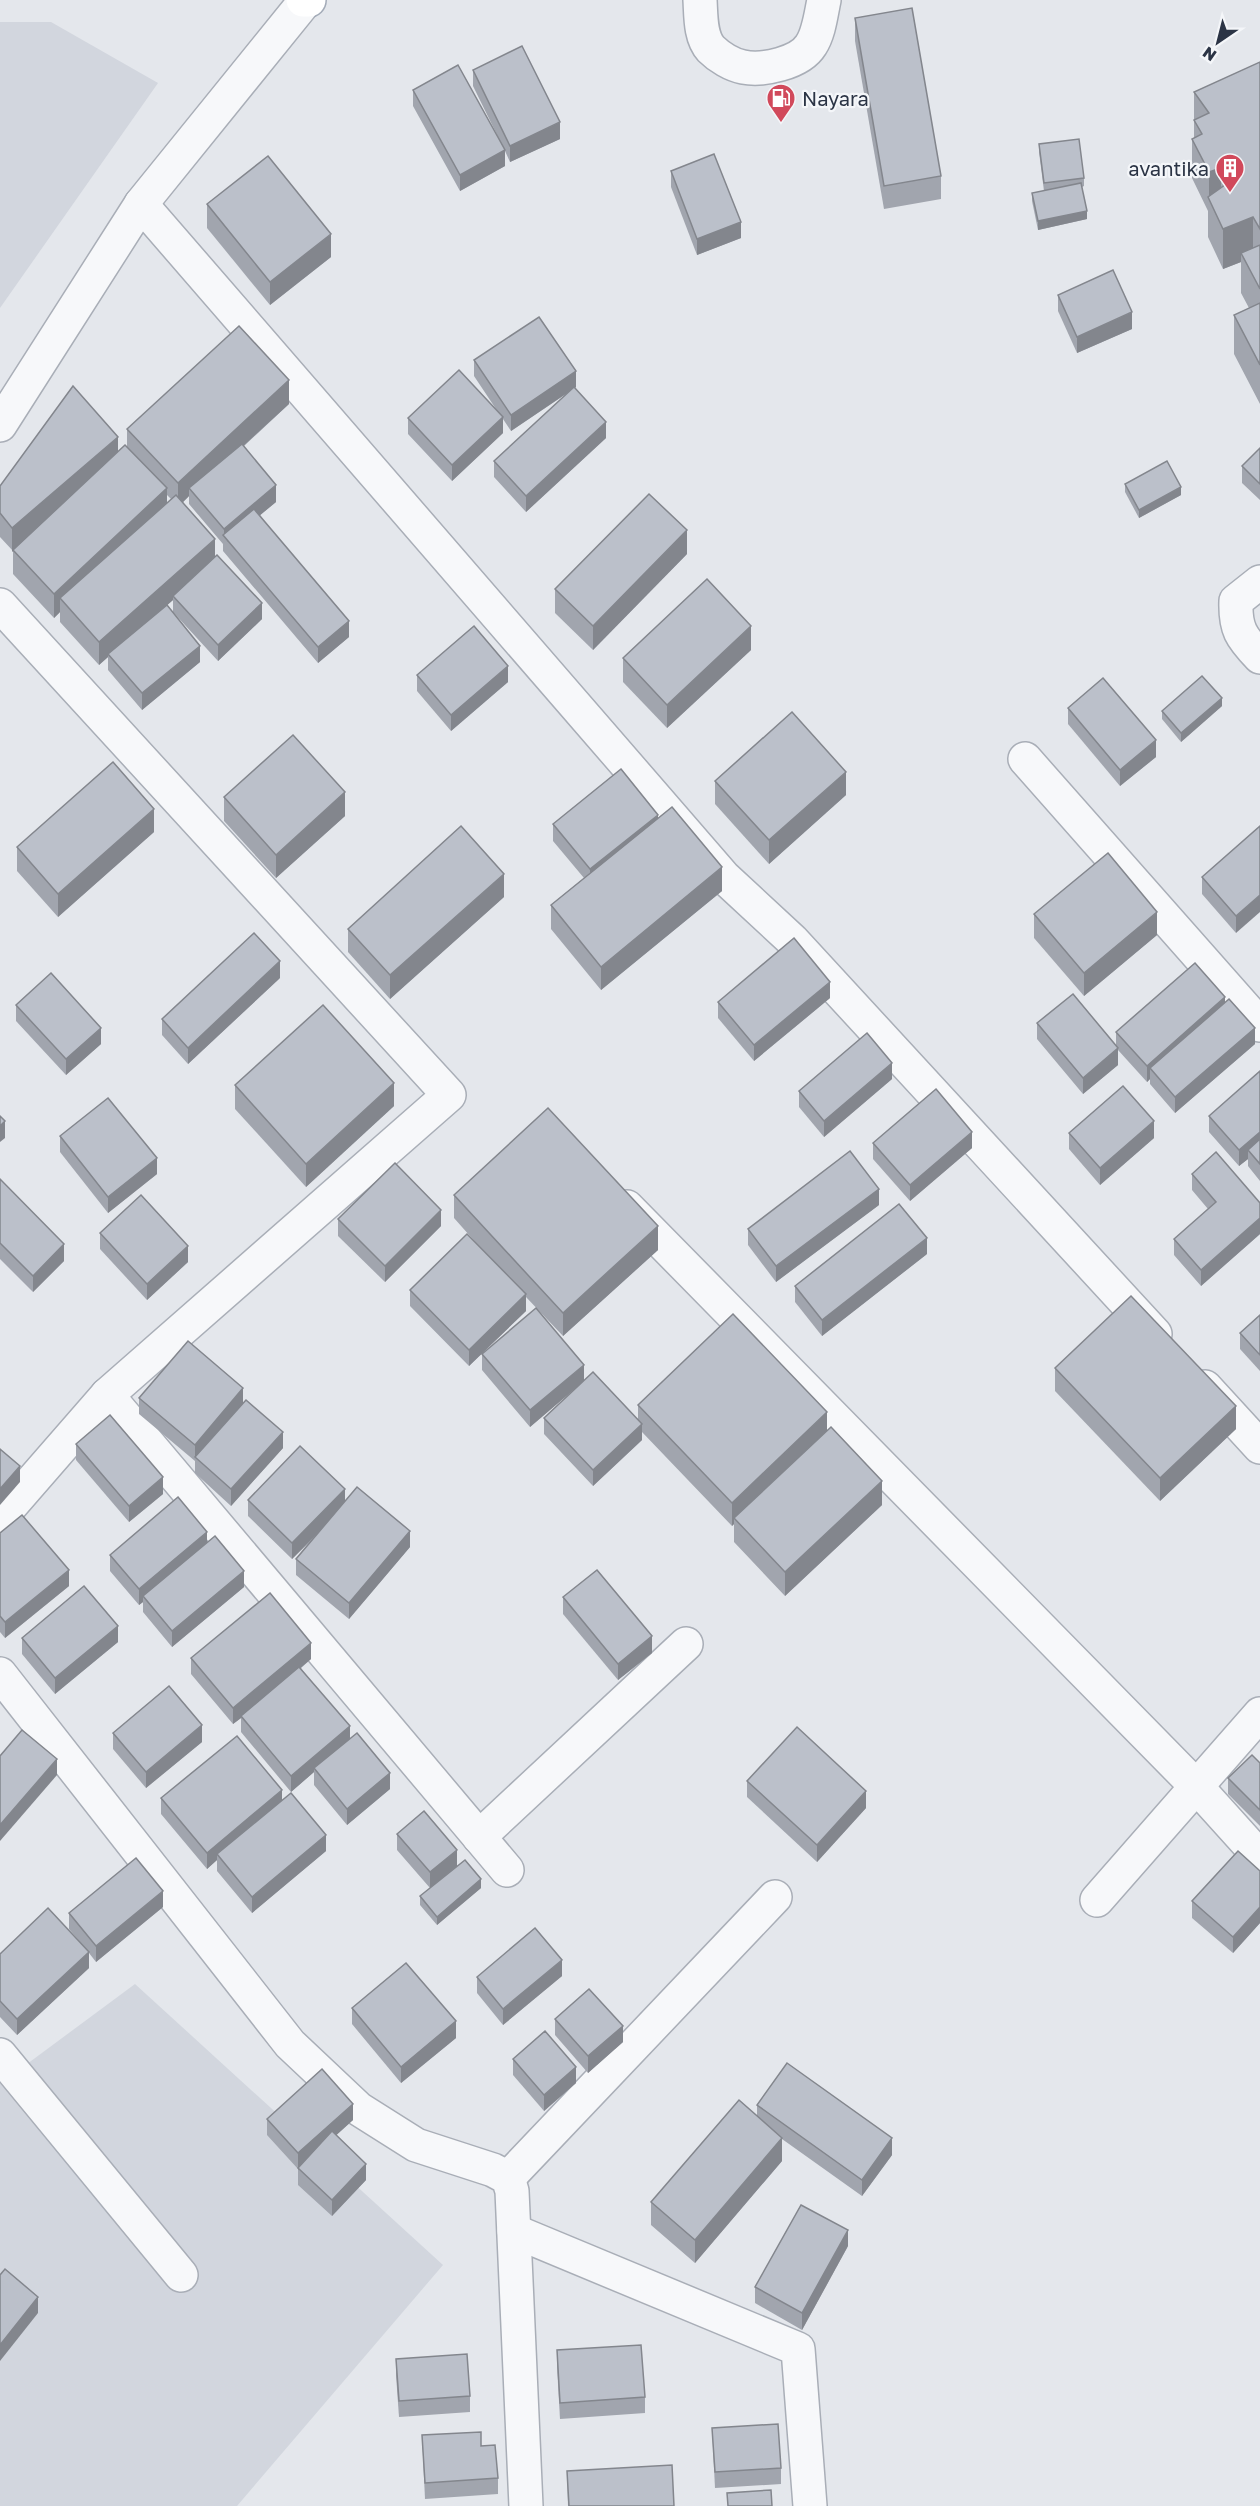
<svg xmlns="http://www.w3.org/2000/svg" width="1260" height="2506" font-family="'Golos Text',sans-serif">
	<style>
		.built { fill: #d2d6de }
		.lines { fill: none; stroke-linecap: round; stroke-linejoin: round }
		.minor-casing { stroke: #a9aeb7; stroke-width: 36 }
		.major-casing { stroke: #a3abb8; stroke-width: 36 }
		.minor { stroke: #f7f8fa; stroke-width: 33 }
		.major { stroke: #fff; stroke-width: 33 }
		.wall { fill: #a1a5ae; fill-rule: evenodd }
		.shaded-wall { fill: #83868d }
		.building { fill: #bbc0ca; stroke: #83868d; stroke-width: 1.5 }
		.labels { text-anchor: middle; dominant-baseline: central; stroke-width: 4.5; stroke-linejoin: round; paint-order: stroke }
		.poi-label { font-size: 20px; fill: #2b3445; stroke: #f4f6f9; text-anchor: start }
	</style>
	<rect width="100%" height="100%" fill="#e4e7ec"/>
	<g class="built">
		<path d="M0 22H51L158 83 0 308Z"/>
		<path d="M135 1984 443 2265 237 2506H0V2084Z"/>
	</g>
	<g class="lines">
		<g class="minor-casing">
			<g id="minor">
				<path d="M700 0C701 16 700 37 711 49 719 57 732 65 743 67 763 71 800 63 811 45 819 33 821 14 824 0"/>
				<path d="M141 204 724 877 792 940 1155 1334"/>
				<path d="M0 425 141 204 306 0"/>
				<path d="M1260 582 1236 601C1235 629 1241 637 1260 657"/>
				<path d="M0 605 449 1095 107 1395 0 1518"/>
				<path d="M1025 759 1260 1025"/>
				<path d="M627 1207 1195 1785 1260 1857"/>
				<path d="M1205 1387 1260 1447"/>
				<path d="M107 1395 507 1870"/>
				<path d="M0 1674 290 2044 359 2109 416 2145 493 2170 508 2178 512 2191 526 2506"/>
				<path d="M479 1837 686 1644"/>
				<path d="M1097 1900 1260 1714"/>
				<path d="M0 2055 181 2275"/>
				<path d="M508 2178 775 1897"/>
				<path d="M514 2231 798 2349 810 2506"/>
			</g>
		</g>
		<g class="major-casing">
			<path id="major" d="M303 0H309"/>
		</g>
		<use href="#minor" class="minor"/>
		<use href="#major" class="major"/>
	</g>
	<g class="wall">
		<path d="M855 18 941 176V199L884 209 855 41Z"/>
		<path d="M1260 62V404L1234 354V315L1249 308 1241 293V262L1223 269 1208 237V211L1192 178V139L1194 138V92Z"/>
		<path d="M473 70 560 139 510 162 505 151V166L460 191 413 106V90L501 143 473 86Z"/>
		<path d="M1039 144 1084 178V186L1082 187 1087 219 1038 230 1032 201V193L1044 191 1039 152Z"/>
		<path d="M671 171 741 238 697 255 671 187Z"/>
		<path d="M207 204 331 257 270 305 207 228Z"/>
		<path d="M1058 295 1132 329 1077 353 1058 311Z"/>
		<path d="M474 360 576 387 575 388 606 438 526 512 494 477V461L569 392 511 431 503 419V433L452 481 408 434V418L498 412 474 376Z"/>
		<path d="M289 404 244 446 276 502 260 515 349 637 318 663 223 551V544L189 504V496L183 502 215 557 262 619 218 661 173 612V600L167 605 200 662 142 710 108 670V657L99 665 60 622V612L54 618 13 574V551L0 537V486L118 452 127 447V429ZM167 495 171 499 167 503Z"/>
		<path d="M1260 448V500L1242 483V466Z"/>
		<path d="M1125 484 1181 495 1139 518 1125 492Z"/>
		<path d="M687 554 593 650 555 613V589Z"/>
		<path d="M751 650 667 728 623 682V658Z"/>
		<path d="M417 675 508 682 451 731 417 691Z"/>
		<path d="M1222 706 1181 742 1162 719V711Z"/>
		<path d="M1068 708 1156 757 1120 786 1068 724Z"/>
		<path d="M715 781 846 795 769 864 715 804Z"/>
		<path d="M224 797 345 816 276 878 224 821Z"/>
		<path d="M658 818 722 891 601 990 551 929V905L584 878 553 841V824Z"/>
		<path d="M1260 826 1236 933 1202 894V877Z"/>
		<path d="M154 832 58 917 17 871V847Z"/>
		<path d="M504 897 390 999 348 952V929Z"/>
		<path d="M1034 914 1157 935 1084 996 1034 938Z"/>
		<path d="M280 978 188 1064 162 1035V1019Z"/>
		<path d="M830 998 754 1061 718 1018V1002Z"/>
		<path d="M1225 1002 1255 1044 1175 1113 1150 1084V1079L1147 1082 1118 1050V1065L1083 1094 1037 1039V1023L1116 1046V1032Z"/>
		<path d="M16 1005 101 1044 66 1075 16 1021Z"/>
		<path d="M1260 1071V1181L1248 1166V1159L1239 1166 1209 1132V1116Z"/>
		<path d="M892 1079 824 1137 799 1107V1091Z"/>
		<path d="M235 1085 394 1106 306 1187 235 1109Z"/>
		<path d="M1069 1133 1154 1138 1100 1185 1069 1149Z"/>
		<path d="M60 1136 157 1174 108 1213 60 1152Z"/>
		<path d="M873 1143 972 1148 910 1201 873 1159Z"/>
		<path d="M1192 1174 1260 1203V1234L1201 1286 1174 1255V1239L1208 1209 1192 1190Z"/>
		<path d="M0 1179 64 1261 33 1292 0 1259Z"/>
		<path d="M454 1195 658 1250 563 1336 526 1297V1311L469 1366 410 1306V1290L486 1254 454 1218Z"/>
		<path d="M879 1205 776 1282 748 1245V1229Z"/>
		<path d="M338 1219 441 1226 385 1282 338 1236Z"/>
		<path d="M100 1233 188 1262 147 1300 100 1249Z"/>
		<path d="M927 1254 822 1336 795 1302V1286Z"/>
		<path d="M1260 1315V1371L1240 1349V1333Z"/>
		<path d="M482 1354 584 1381 638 1419V1405L827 1430 882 1505 785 1596 734 1542V1524L732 1526 642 1432V1440L593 1486 544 1434V1418L578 1386 530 1427 482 1370Z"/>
		<path d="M1055 1368 1236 1429 1160 1501 1055 1391Z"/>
		<path d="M139 1398 243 1404 283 1448 231 1506 195 1473V1461L139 1414Z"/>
		<path d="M76 1444 163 1494 129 1522 76 1460Z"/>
		<path d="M248 1500H345L410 1547 349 1619 296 1575V1559L312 1540 292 1559 248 1516Z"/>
		<path d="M0 1533 69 1586 5 1638 0 1632Z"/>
		<path d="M207 1542 244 1587 172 1647 143 1612V1602L139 1605 110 1571V1555Z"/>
		<path d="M563 1597 652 1653 618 1680 563 1614Z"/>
		<path d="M22 1638 118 1642 55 1694 22 1654Z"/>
		<path d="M191 1658 311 1659 301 1668 350 1739 390 1789 347 1825 314 1785V1772L291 1792 241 1732V1718L233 1724 191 1674Z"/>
		<path d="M113 1733 202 1742 146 1788 113 1749Z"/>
		<path d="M1260 1763V1826L1228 1794V1778Z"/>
		<path d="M747 1781 866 1808 817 1862 747 1797Z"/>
		<path d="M161 1798 282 1800 326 1851 252 1913 217 1871V1860L207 1869 161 1814Z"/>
		<path d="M397 1834 457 1866 481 1888 437 1925 420 1905V1896L430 1888 397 1850Z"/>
		<path d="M1260 1871V1923L1233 1953 1192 1918V1901Z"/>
		<path d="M163 1907 96 1962 89 1953V1968L17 2035 0 2017V1954L81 1943 69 1929V1913Z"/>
		<path d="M562 1976 503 2025 477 1993V1977Z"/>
		<path d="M352 2008 456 2038 401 2083 352 2024Z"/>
		<path d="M555 2019 623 2042 588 2073 555 2035Z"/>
		<path d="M513 2059 576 2083 544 2111 513 2075Z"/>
		<path d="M757 2105 892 2155 862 2196 782 2139V2161L695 2263 651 2225V2202L757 2116Z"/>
		<path d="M267 2119 353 2120 336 2135 366 2180 332 2216 298 2185V2169L267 2135Z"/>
		<path d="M848 2246 802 2330 755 2303V2287Z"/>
		<path d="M557 2350 645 2397V2413L560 2419 557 2366Z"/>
		<path d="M396 2359 470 2396V2412L399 2417 396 2375Z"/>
		<path d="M712 2428 781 2468V2484L715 2488Z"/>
		<path d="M422 2435 481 2446 498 2478V2494L425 2499Z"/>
		<path d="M567 2471 674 2506H568Z"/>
	</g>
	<g class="shaded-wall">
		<path d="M560 122V139L510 162V146Z"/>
		<path d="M505 150V166L460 191V175Z"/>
		<path d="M1221 168V208L1209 198V172Z"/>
		<path d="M1087 211V219L1038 230V221Z"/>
		<path d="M1253 217V257L1241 253V262L1223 269V229Z"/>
		<path d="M741 222V238L697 255V239Z"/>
		<path d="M331 234V257L270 305V282Z"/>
		<path d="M1132 312V329L1077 353V337Z"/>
		<path d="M576 371V387L511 431V415Z"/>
		<path d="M289 380V404L193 492 189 488V496L178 507V483Z"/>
		<path d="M503 417V433L452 481V465Z"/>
		<path d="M606 422V438L526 512V496Z"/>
		<path d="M118 437V461L12 552V528Z"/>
		<path d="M276 485V502L228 542 224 536V529Z"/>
		<path d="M1181 487V495L1139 518V510Z"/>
		<path d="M167 488V512L60 598V612L54 618V594Z"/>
		<path d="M687 530V554L593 650V626Z"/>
		<path d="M215 539V562L173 596V600L110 656 108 654V657L99 665V642Z"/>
		<path d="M262 603V619L218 661V645Z"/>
		<path d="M349 621V637L318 663V647Z"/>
		<path d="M751 626V650L667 728V705Z"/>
		<path d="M200 646V662L142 710V693Z"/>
		<path d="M508 666V682L451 731V715Z"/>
		<path d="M1222 698V706L1181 742V733Z"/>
		<path d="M1156 740V757L1120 786V770Z"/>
		<path d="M846 772V795L769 864V840Z"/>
		<path d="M345 792V816L276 878V855Z"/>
		<path d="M154 809V832L58 917V894Z"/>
		<path d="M658 815V831L590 885V869Z"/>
		<path d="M722 867V891L601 990V967Z"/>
		<path d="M504 874V897L390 999V975Z"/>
		<path d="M1260 895V912L1236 933V916Z"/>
		<path d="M1157 912V935L1084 996V973Z"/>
		<path d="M280 961V978L188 1064V1048Z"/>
		<path d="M830 982V998L754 1061V1045Z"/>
		<path d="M1225 997V1013L1150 1068V1079L1147 1082V1066Z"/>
		<path d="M101 1028V1044L66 1075V1059Z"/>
		<path d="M1255 1028V1044L1175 1113V1097Z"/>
		<path d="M1118 1048V1065L1083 1094V1078Z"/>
		<path d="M892 1063V1079L824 1137V1121Z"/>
		<path d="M394 1083V1106L306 1187V1164Z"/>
		<path d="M5 1121V1138L0 1142V1126Z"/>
		<path d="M1154 1121V1138L1100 1185V1168Z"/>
		<path d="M972 1132V1148L910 1201V1185Z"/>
		<path d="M1260 1132V1148L1248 1150V1159L1239 1166V1150Z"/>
		<path d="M157 1158V1174L108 1213V1197Z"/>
		<path d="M879 1189V1205L776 1282V1266Z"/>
		<path d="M441 1210V1226L385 1282V1266Z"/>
		<path d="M1260 1218V1234L1201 1286V1270Z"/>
		<path d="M658 1226V1250L563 1336V1313Z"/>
		<path d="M927 1238V1254L822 1336V1320Z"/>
		<path d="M64 1244V1261L33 1292V1276Z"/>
		<path d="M188 1246V1262L147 1300V1284Z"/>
		<path d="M526 1294V1311L469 1366V1350Z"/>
		<path d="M584 1365V1381L530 1427V1410Z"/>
		<path d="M243 1388V1404L195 1457V1461V1445Z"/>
		<path d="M1236 1406V1429L1160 1501V1478Z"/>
		<path d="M827 1412V1436L734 1518V1524L732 1526V1503Z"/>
		<path d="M642 1424V1440L593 1486V1470Z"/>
		<path d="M283 1432V1448L231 1506V1489Z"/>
		<path d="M20 1466V1482L0 1505V1489Z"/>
		<path d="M163 1477V1494L129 1522V1506Z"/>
		<path d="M882 1481V1505L785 1596V1572Z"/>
		<path d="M345 1489V1505L292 1559V1543Z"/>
		<path d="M410 1531V1547L349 1619V1603Z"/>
		<path d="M207 1532V1548L143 1596V1602L139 1605V1589Z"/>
		<path d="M69 1570V1586L5 1638V1622Z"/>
		<path d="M244 1571V1587L172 1647V1631Z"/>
		<path d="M118 1626V1642L55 1694V1678Z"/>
		<path d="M652 1636V1653L618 1680V1664Z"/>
		<path d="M311 1643V1659L242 1717 241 1716V1718L233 1724V1708Z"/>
		<path d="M202 1725V1742L146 1788V1772Z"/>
		<path d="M350 1726V1742L314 1768V1772L291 1792V1776Z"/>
		<path d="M57 1759V1775L0 1841V1825Z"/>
		<path d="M390 1773V1789L347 1825V1809Z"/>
		<path d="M282 1790V1806L217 1854V1860L207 1869V1853Z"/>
		<path d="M866 1791V1808L817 1862V1845Z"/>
		<path d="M326 1835V1851L252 1913V1897Z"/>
		<path d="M457 1850V1866L430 1888V1872Z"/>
		<path d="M481 1879V1888L437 1925V1917Z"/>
		<path d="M163 1891V1907L96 1962V1946Z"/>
		<path d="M1260 1907V1923L1233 1953V1937Z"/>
		<path d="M89 1952V1968L17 2035V2019Z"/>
		<path d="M562 1960V1976L503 2025V2009Z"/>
		<path d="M456 2021V2038L401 2083V2067Z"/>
		<path d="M623 2026V2042L588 2073V2056Z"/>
		<path d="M576 2067V2083L544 2111V2095Z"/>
		<path d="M353 2104V2120L298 2170V2153Z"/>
		<path d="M782 2138V2161L695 2263V2240Z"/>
		<path d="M892 2138V2155L862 2196V2180Z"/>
		<path d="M366 2164V2180L332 2216V2200Z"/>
		<path d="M848 2230V2246L802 2330V2313Z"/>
		<path d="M38 2297V2313L0 2361V2345Z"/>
	</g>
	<g class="building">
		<path d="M912 8 941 176 884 186 855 18Z"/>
		<path d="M522 46 560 122 510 146 473 70Z"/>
		<path d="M1260 62V229L1253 217 1223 229 1208 197 1229 182 1221 168 1209 172 1192 139 1202 134 1194 120 1209 113 1194 92Z"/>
		<path d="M458 65 505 150 460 175 413 90Z"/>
		<path d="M1079 139 1084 178 1044 183 1039 144Z"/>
		<path d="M714 154 741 222 697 239 671 171Z"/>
		<path d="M268 156 331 234 270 282 207 204Z"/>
		<path d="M1081 183 1087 211 1038 221 1032 193Z"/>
		<path d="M1260 245V289L1241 253Z"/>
		<path d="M1113 270 1132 312 1077 337 1058 295Z"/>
		<path d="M1260 303V365L1234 315Z"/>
		<path d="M539 317 576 371 511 415 474 360Z"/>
		<path d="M239 326 289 380 178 483 127 429Z"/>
		<path d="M459 370 503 417 452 465 408 418Z"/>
		<path d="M73 386 118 437 12 528 0 513V486Z"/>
		<path d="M574 387 606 422 526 496 494 461Z"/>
		<path d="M242 444 276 485 224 529 189 488Z"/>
		<path d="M125 445 167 488 54 594 13 550Z"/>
		<path d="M1260 448V484L1242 466Z"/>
		<path d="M1167 461 1181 487 1139 510 1125 484Z"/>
		<path d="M649 494 687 530 593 626 555 589Z"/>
		<path d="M176 495 215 539 99 642 60 598Z"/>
		<path d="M254 509 349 621 318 647 223 535Z"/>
		<path d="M217 555 262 603 218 645 173 596Z"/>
		<path d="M707 579 751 626 667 705 623 658Z"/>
		<path d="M167 605 200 646 142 693 108 654Z"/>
		<path d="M474 626 508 666 451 715 417 675Z"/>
		<path d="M1202 676 1222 698 1181 733 1162 711Z"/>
		<path d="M1103 678 1156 740 1120 770 1068 708Z"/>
		<path d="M792 712 846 772 769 840 715 781Z"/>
		<path d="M293 735 345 792 276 855 224 797Z"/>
		<path d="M113 762 154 809 58 894 17 847Z"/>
		<path d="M621 769 658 815 590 869 553 824Z"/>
		<path d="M672 807 722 867 601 967 551 905Z"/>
		<path d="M461 826 504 874 390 975 348 929Z"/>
		<path d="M1260 826V895L1236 916 1202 877Z"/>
		<path d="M1108 853 1157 912 1084 973 1034 914Z"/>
		<path d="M254 933 280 961 188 1048 162 1019Z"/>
		<path d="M794 938 830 982 754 1045 718 1002Z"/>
		<path d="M1195 963 1225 997 1147 1066 1116 1032Z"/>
		<path d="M51 973 101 1028 66 1059 16 1005Z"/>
		<path d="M1073 994 1118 1048 1083 1078 1037 1023Z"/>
		<path d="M1229 999 1255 1028 1175 1097 1150 1068Z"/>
		<path d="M323 1005 394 1083 306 1164 235 1085Z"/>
		<path d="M867 1033 892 1063 824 1121 799 1091Z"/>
		<path d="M1260 1071V1132L1239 1150 1209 1116Z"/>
		<path d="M1123 1086 1154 1121 1100 1168 1069 1133Z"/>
		<path d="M936 1089 972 1132 910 1185 873 1143Z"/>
		<path d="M108 1098 157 1158 108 1197 60 1136Z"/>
		<path d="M548 1108 658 1226 563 1313 454 1195Z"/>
		<path d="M0 1116 5 1121 0 1126Z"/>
		<path d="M1260 1139V1164L1248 1150Z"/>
		<path d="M850 1151 879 1189 776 1266 748 1229Z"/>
		<path d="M1216 1152 1260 1203V1218L1201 1270 1174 1239 1216 1202 1192 1174Z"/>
		<path d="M395 1163 441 1210 385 1266 338 1219Z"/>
		<path d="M0 1179 64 1244 33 1276 0 1243Z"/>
		<path d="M141 1195 188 1246 147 1284 100 1233Z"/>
		<path d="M899 1204 927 1238 822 1320 795 1286Z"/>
		<path d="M467 1234 526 1294 469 1350 410 1290Z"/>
		<path d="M1131 1296 1236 1406 1160 1478 1055 1368Z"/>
		<path d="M536 1308 584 1365 530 1410 482 1354Z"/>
		<path d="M733 1314 827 1412 732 1503 638 1405Z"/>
		<path d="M1260 1315V1355L1240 1333Z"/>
		<path d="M188 1341 243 1388 195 1445 139 1398Z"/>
		<path d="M593 1372 642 1424 593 1470 544 1418Z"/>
		<path d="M246 1400 283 1432 231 1489 195 1457Z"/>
		<path d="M110 1415 163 1477 129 1506 76 1444Z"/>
		<path d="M831 1427 882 1481 785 1572 734 1518Z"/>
		<path d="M300 1446 345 1489 292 1543 248 1500Z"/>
		<path d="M0 1449 20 1466 0 1489Z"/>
		<path d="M357 1487 410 1531 349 1603 296 1559Z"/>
		<path d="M178 1497 207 1532 139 1589 110 1555Z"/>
		<path d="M22 1515 69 1570 5 1622 0 1616V1533Z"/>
		<path d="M215 1536 244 1571 172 1631 143 1596Z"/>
		<path d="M597 1570 652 1636 618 1664 563 1597Z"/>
		<path d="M84 1586 118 1626 55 1678 22 1638Z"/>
		<path d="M270 1593 311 1643 233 1708 191 1658Z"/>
		<path d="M299 1667 350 1726 291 1776 241 1716Z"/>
		<path d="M169 1686 202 1725 146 1772 113 1733Z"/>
		<path d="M797 1727 866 1791 817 1845 747 1781Z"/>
		<path d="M22 1730 57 1759 0 1825V1756Z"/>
		<path d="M357 1733 390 1773 347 1809 314 1768Z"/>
		<path d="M237 1736 282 1790 207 1853 161 1798Z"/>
		<path d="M1252 1755 1260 1763V1810L1228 1778Z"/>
		<path d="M291 1793 326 1835 252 1897 217 1854Z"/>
		<path d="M424 1811 457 1850 430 1872 397 1834Z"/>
		<path d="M1238 1851 1260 1871V1907L1233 1937 1192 1901Z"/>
		<path d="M136 1858 163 1891 96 1946 69 1913Z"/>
		<path d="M465 1860 481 1879 437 1917 420 1896Z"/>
		<path d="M48 1908 89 1952 17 2019 0 2001V1954Z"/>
		<path d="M535 1928 562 1960 503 2009 477 1977Z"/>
		<path d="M406 1963 456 2021 401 2067 352 2008Z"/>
		<path d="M589 1989 623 2026 588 2056 555 2019Z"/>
		<path d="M545 2031 576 2067 544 2095 513 2059Z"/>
		<path d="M787 2063 892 2138 862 2180 757 2105Z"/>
		<path d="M322 2069 353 2104 298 2153 267 2119Z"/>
		<path d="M739 2100 782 2138 695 2240 651 2202Z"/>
		<path d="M332 2131 366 2164 332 2200 298 2168Z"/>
		<path d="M801 2205 848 2230 802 2313 755 2287Z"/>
		<path d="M5 2269 38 2297 0 2345V2275Z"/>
		<path d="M641 2345 645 2397 560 2403 557 2350Z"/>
		<path d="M467 2354 470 2396 399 2401 396 2359Z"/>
		<path d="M778 2424 781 2468 715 2472 712 2428Z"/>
		<path d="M481 2432V2446L495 2445 498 2478 425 2483 422 2435Z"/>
		<path d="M672 2465 674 2506H569L567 2471Z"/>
		<path d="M771 2490 772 2506H728L727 2493Z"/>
	</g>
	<defs>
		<g id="fuel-pin" transform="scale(1.5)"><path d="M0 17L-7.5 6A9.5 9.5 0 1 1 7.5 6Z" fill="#d1495b" stroke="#f4f6f9"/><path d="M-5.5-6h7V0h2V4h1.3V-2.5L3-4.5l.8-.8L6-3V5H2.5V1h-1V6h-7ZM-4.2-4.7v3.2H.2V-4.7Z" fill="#fff"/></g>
		<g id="building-pin" transform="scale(1.5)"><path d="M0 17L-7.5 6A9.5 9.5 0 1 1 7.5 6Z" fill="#d1495b" stroke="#f4f6f9"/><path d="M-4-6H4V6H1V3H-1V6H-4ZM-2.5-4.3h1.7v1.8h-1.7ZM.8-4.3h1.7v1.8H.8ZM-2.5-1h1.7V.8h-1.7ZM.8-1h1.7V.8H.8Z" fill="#fff"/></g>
	</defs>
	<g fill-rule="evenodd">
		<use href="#fuel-pin" x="781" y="98"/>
		<use href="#building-pin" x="1230" y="168"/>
	</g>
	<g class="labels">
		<g class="poi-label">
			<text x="802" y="98">Nayara</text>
			<text x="1209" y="168" text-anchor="end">avantika</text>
		</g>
	</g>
	<g transform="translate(1218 42) rotate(215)" stroke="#f4f6f9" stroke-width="4.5" paint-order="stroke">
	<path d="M0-4.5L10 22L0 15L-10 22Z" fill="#2b3445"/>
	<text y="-9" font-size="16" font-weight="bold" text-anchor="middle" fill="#2b3445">N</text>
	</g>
</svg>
